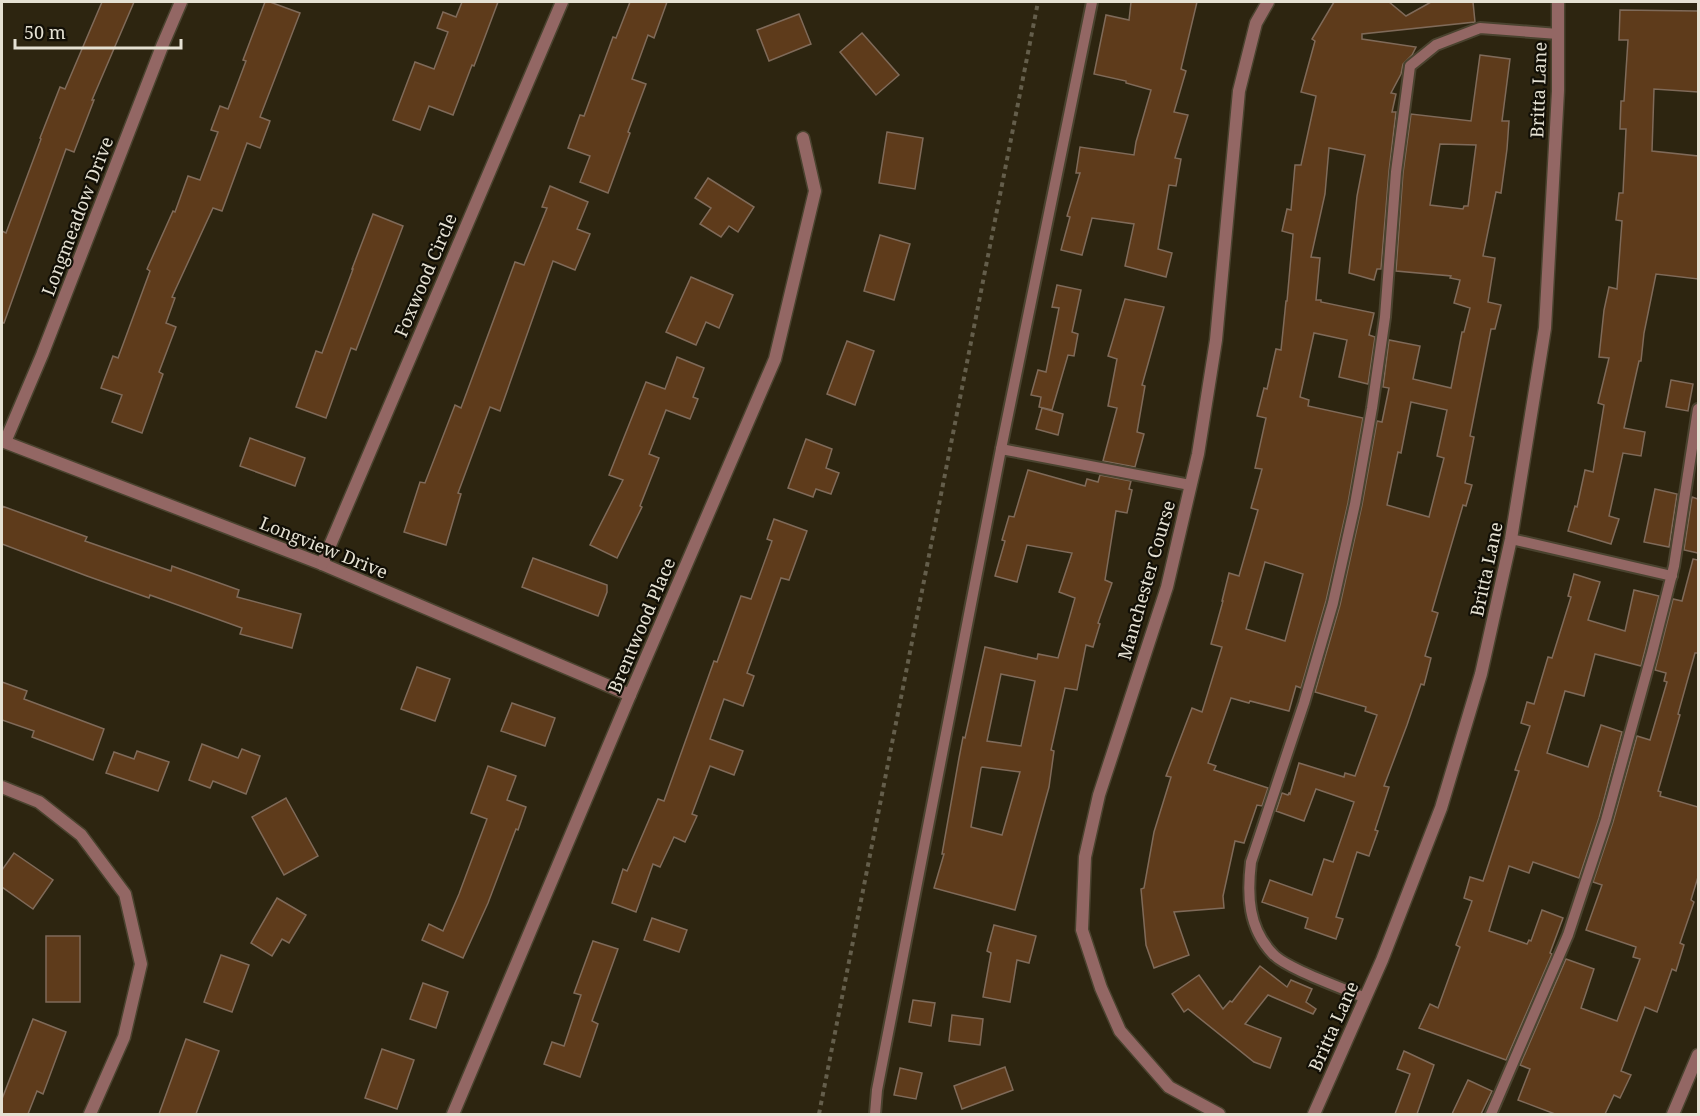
<svg xmlns="http://www.w3.org/2000/svg" width="1700" height="1116" font-family="'Noto Serif',serif">
	<style>
		.building { fill: #5e3b1b; stroke: #7f6a59; stroke-width: 1.5; fill-rule: evenodd }
		.lines { fill: none; stroke-linecap: round; stroke-linejoin: round }
		.service-casing { stroke: #4a432f; stroke-width: 14 }
		.minor-casing { stroke: #4a432f; stroke-width: 15 }
		.path { stroke: #645e4b; stroke-width: 4; stroke-dasharray: 4.5 4.5; stroke-linecap: butt }
		.service { stroke: #936764; stroke-width: 10 }
		.minor { stroke: #936764; stroke-width: 12 }
		.labels { text-anchor: middle; dominant-baseline: central; stroke-width: 4.5; stroke-linejoin: round; paint-order: stroke }
		.street-label { font-size: 18px; fill: #e5e1d3; stroke: #120f06 }
	</style>
	<rect width="100%" height="100%" fill="#2d2510"/>
	<g class="building">
		<path d="M102 2H134L92 100H94L74 152 66 149 4 323H2V231L6 233 41 139 40 138 60 87 65 89Z"/>
		<path d="M265 2H270L300 13 260 117 270 121 260 148 247 143 222 211 213 208 172 297 175 298 166 323 176 327 159 372 163 374 142 433 112 422 122 395 101 388 113 356 118 358 150 271 147 269 173 211 175 212 188 176 200 180 218 132 211 130 220 106 228 109 246 61 243 60Z"/>
		<path d="M462 2H498L474 66 472 65 453 115 429 106 420 130 393 120 415 62 434 69 448 32 437 28 443 12 456 17Z"/>
		<path d="M630 2H667L654 38 648 35 632 79 646 84 628 132 630 133 608 193 580 182 590 156 568 148 580 115 584 116 613 37 616 38Z"/>
		<path d="M1131 2H1197L1181 69 1186 71 1174 112 1188 115 1175 158 1181 159 1176 186 1169 185 1158 249 1172 253 1166 277 1125 266 1134 224 1092 218 1082 255 1061 250 1070 217 1067 216 1080 173H1076L1080 147 1134 155 1136 142 1151 90 1126 83V81L1094 74 1106 15 1129 20Z"/>
		<path d="M1334 2H1389L1406 16 1431 2H1473L1475 22 1362 34V39L1416 47 1412 55 1403 64 1401 74 1391 93 1396 94 1392 112H1396L1389 171 1381 269H1377L1374 280 1349 273 1357 196 1365 155 1329 148 1325 194 1311 257 1320 258 1316 300H1321V302L1374 313 1369 335 1375 337 1368 384 1339 377 1347 340 1314 333 1300 397 1309 400 1308 406 1363 418 1348 503 1326 601 1301 688 1296 686 1289 711 1250 701 1249 703 1231 698 1208 763 1216 766 1214 770 1268 788 1262 806 1257 805 1244 843 1235 841 1223 896 1224 908 1174 912 1189 955 1154 968 1146 945 1141 889 1144 888 1154 832 1171 777 1166 776 1192 708 1202 712 1222 647 1211 644 1223 601H1222L1229 573 1239 576 1258 510 1251 508 1262 469 1255 468 1266 418 1257 416 1264 388 1267 389 1276 349 1281 350 1286 301H1287L1293 234 1282 231 1287 209 1291 210 1295 165H1301L1316 96 1301 92 1315 41 1312 39ZM1265 562 1303 574 1285 641 1246 629Z"/>
		<path d="M1620 10 1698 11V92L1654 89 1652 151 1698 156V279L1656 274 1644 333 1641 361H1639L1624 428 1645 432 1641 456 1623 453 1609 516 1619 519 1611 544 1568 531 1575 506 1577 507 1585 470 1593 472 1604 405 1598 403 1609 358 1599 357 1604 310 1609 287 1617 289 1622 221 1616 220 1619 193H1623L1626 129H1620L1621 101H1624L1628 40H1619Z"/>
		<path d="M799 14 811 44 769 61 757 30Z"/>
		<path d="M862 33 899 75 876 95 840 52Z"/>
		<path d="M1480 55 1510 59 1502 121H1509L1507 149 1501 193 1496 192 1483 256 1495 258 1488 302 1501 305 1495 329H1491L1470 436 1474 437 1465 483 1472 485 1466 506 1463 505 1432 611 1438 613 1425 656 1431 658 1424 685 1421 684 1407 725 1384 786 1389 787 1375 830 1378 831 1369 856 1357 852 1336 917 1343 919 1336 939 1305 928 1308 918 1262 902 1270 880 1312 895 1324 859 1333 862 1354 802 1316 789 1304 821 1276 811 1282 793 1288 795 1289 793 1290 794 1299 763 1344 777 1345 773 1355 776 1377 715 1365 711 1366 707 1315 692 1340 605 1362 505 1377 421 1382 422 1389 388 1383 387 1389 340 1420 346 1413 379 1451 388 1462 332H1464L1470 308 1454 303 1460 280 1450 278 1451 276 1396 271 1403 173 1411 114 1471 121ZM1440 144 1476 145 1468 206H1464L1463 209 1430 205ZM1411 402 1447 410 1437 456 1444 458 1429 517 1387 505 1398 452 1401 453Z"/>
		<path d="M887 132 923 138 915 189 879 183Z"/>
		<path d="M708 178 754 207 738 232 729 226 721 237 700 224 711 208 695 198Z"/>
		<path d="M550 186 588 202 577 229 590 234 575 270 553 261 500 411 490 407 458 493 461 494 446 545 404 532 420 482 425 483 455 405 461 408 515 262 524 265 547 208 542 207Z"/>
		<path d="M373 214 403 226 356 350 351 348 326 418 296 407 316 351 322 353 353 269H352Z"/>
		<path d="M880 235 910 244 894 300 864 291Z"/>
		<path d="M691 277 733 295 719 328 706 322 696 345 666 332Z"/>
		<path d="M1057 285 1081 290 1072 332 1078 334 1074 356 1068 355 1052 410 1039 407 1041 397 1031 395 1038 370 1046 372 1059 308 1052 307Z"/>
		<path d="M1125 299 1164 307 1142 385 1145 386 1137 432 1144 434 1135 467 1103 461 1117 408 1108 406 1117 359 1108 356Z"/>
		<path d="M847 341 874 351 855 405 827 394Z"/>
		<path d="M677 357 704 368 693 397 698 399 690 419 666 410 649 454 659 458 640 506 642 507 617 558 590 545 623 480 609 475 646 382 665 389Z"/>
		<path d="M1671 380 1693 384 1688 411 1666 407Z"/>
		<path d="M1042 408 1063 414 1058 435 1036 429Z"/>
		<path d="M250 438 305 458 295 486 240 466Z"/>
		<path d="M806 439 832 449 826 468 839 473 831 494 816 489 813 497 788 488Z"/>
		<path d="M1028 470 1085 486 1087 479 1098 482 1100 475 1131 481 1129 489 1132 490 1127 513 1116 511 1105 580 1112 583 1098 623 1100 624 1093 647 1086 645 1077 690 1065 688 1051 750 1054 751 1049 787 1015 910 934 888 944 854H942L959 758 963 737 965 738 985 647 1037 659 1038 654 1058 658 1075 598 1059 592 1072 553 1027 545 1017 582 995 576 1005 541 1002 540 1009 516 1014 517ZM1001 674 1035 681 1021 746 987 741ZM982 767 1020 772 1002 835 971 827 981 768Z"/>
		<path d="M1655 489 1677 494 1669 547 1644 542Z"/>
		<path d="M1692 497 1698 499V553L1684 550Z"/>
		<path d="M2 506 87 537 85 541 171 571 172 566 239 590 237 597 301 614 292 648 240 634 242 628 150 595 149 598 87 576 2 544Z"/>
		<path d="M774 519 807 531 789 580 781 578 747 673 754 676 743 706 724 699 710 739 743 751 734 775 710 766 692 814 697 816 685 842 674 837 660 867 653 864 636 912 612 903 623 869 627 871 658 799 664 801 714 661 717 662 741 596 751 599 772 541 767 539Z"/>
		<path d="M533 558 607 585V592L598 616 522 587Z"/>
		<path d="M1693 559 1698 560V653H1695L1678 714 1680 715 1658 791 1661 792 1660 796 1698 807V877L1691 900 1694 902 1680 943 1684 945 1676 971 1672 969 1657 1012 1645 1007 1621 1071 1631 1075 1620 1098 1614 1095 1605 1114H1555L1518 1100 1530 1069 1520 1065 1566 959 1594 969 1581 1008 1617 1021 1640 959 1633 957 1636 947 1586 930 1602 885 1593 882 1613 822 1637 736 1650 740 1667 682 1664 681 1666 673 1655 670 1673 599 1682 601Z"/>
		<path d="M1574 574 1600 582 1588 620 1625 631 1634 590 1659 596 1641 666 1595 654 1584 696 1565 691 1547 753 1588 767 1601 725 1622 732 1599 818 1579 878 1533 862 1529 873 1509 866 1489 931 1527 944 1529 940 1531 941 1542 910 1563 918 1550 953 1552 954 1506 1060 1419 1028 1430 1004 1438 1008 1460 947 1456 945 1472 901 1464 898 1470 877 1483 881 1519 771 1515 770 1530 726 1521 723 1527 702 1534 704 1548 657 1552 658 1571 597 1568 596Z"/>
		<path d="M417 667 450 679 435 721 401 709Z"/>
		<path d="M2 682 27 691 24 699 104 729 93 760 32 737 34 731 2 720Z"/>
		<path d="M512 703 555 718 545 746 501 731Z"/>
		<path d="M202 744 238 758 242 749 260 756 246 794 213 781 210 788 189 780Z"/>
		<path d="M137 751 169 762 158 791 106 773 114 752 134 759Z"/>
		<path d="M488 766 516 776 507 800 526 807 518 830 516 829 488 903 463 958 422 940 429 924 443 931 459 894 487 819 471 813Z"/>
		<path d="M286 798 318 856 284 875 252 817Z"/>
		<path d="M14 853 53 880 33 909 2 887V870Z"/>
		<path d="M277 898 306 915 289 943 282 939 272 956 251 943Z"/>
		<path d="M652 918 687 930 679 952 644 940Z"/>
		<path d="M994 925 1036 936 1029 963 1017 960 1010 1002 983 997 991 953 987 951Z"/>
		<rect x="46" y="936" width="34" height="66"/>
		<path d="M593 941 618 949 592 1021 598 1024 580 1077 544 1064 552 1042 564 1046 581 995 574 993Z"/>
		<path d="M221 955 249 965 232 1012 204 1002Z"/>
		<path d="M1260 966 1287 987 1291 980 1312 989 1306 1002 1316 1009 1313 1014 1268 995 1245 1024 1281 1038 1270 1068 1254 1062 1188 1009 1184 1012 1172 994 1199 975 1223 1009 1230 1001 1232 1002Z"/>
		<path d="M423 983 448 992 436 1028 410 1019Z"/>
		<path d="M913 1000 935 1003 931 1026 909 1022Z"/>
		<path d="M952 1015 983 1019 980 1045 949 1041Z"/>
		<path d="M33 1019 66 1032 43 1094 37 1091 28 1114H2V1099Z"/>
		<path d="M186 1039 219 1051 196 1114H159Z"/>
		<path d="M382 1049 414 1060 397 1109 365 1098Z"/>
		<path d="M1404 1051 1434 1065 1417 1114H1395L1410 1074 1397 1069Z"/>
		<path d="M1005 1067 1013 1090 962 1109 954 1086Z"/>
		<path d="M900 1068 922 1073 916 1099 894 1095Z"/>
		<path d="M1468 1080 1492 1091 1481 1114H1452Z"/>
	</g>
	<g class="lines">
		<g class="service-casing">
			<g id="service">
				<path d="M1001 449 1190 485"/>
				<path d="M1511 539 1672 576"/>
				<path d="M1365 998C1343 988 1287 969 1273 954 1248 928 1247 895 1251 862L1304 703 1333 603 1355 504 1372 408 1385 317 1396 172 1410 66 1436 45 1480 28 1558 34"/>
				<path d="M875 1114 877 1090 1001 449 1092 2"/>
				<path d="M1491 1114 1568 935 1606 820 1652 653 1674 566 1698 409"/>
			</g>
		</g>
		<g class="minor-casing">
			<g id="minor">
				<path d="M2 441 322 564 630 695"/>
				<path d="M5 442 42 355 163 44 181 2"/>
				<path d="M322 564 562 2"/>
				<path d="M2 787 39 802 81 835 125 894 141 964 124 1037 90 1114"/>
				<path d="M453 1114 630 695 775 359 815 191 803 138"/>
				<path d="M1219 1114 1169 1087 1120 1031 1101 988 1082 930 1085 857 1099 795 1167 587 1198 454 1216 340 1239 91 1256 23 1268 2"/>
				<path d="M1314 1114 1382 960 1441 808 1481 674 1511 539 1545 328 1558 91V2"/>
				<path d="M1673 1114 1698 1055"/>
			</g>
		</g>
		<path class="path" d="M819 1114 1038 2"/>
		<use href="#service" class="service"/>
		<use href="#minor" class="minor"/>
	</g>
	<g class="labels">
		<g class="street-label">
			<text transform="translate(1538 90) rotate(-88)">Britta Lane</text>
			<text transform="translate(77 216) rotate(-69)">Longmeadow Drive</text>
			<text transform="translate(425 275) rotate(-67)">Foxwood Circle</text>
			<text transform="translate(324 547) rotate(22)">Longview Drive</text>
			<text transform="translate(1486 569) rotate(-78)">Britta Lane</text>
			<text transform="translate(1146 580) rotate(-74)">Manchester Course</text>
			<text transform="translate(641 625) rotate(-67)">Brentwood Place</text>
			<text transform="translate(1333 1026) rotate(-66)">Britta Lane</text>
		</g>
	</g>
	<rect width="1700" height="1116" fill="none" stroke="#e5e1d3" stroke-width="6"/>
	<path d="M15 39v9h166v-9" fill="none" stroke="#e5e1d3" stroke-width="3"/>
	<text x="24" y="39" font-size="18" fill="#e5e1d3" stroke="#120f06" stroke-width="4.5" paint-order="stroke">50 m</text>
</svg>
